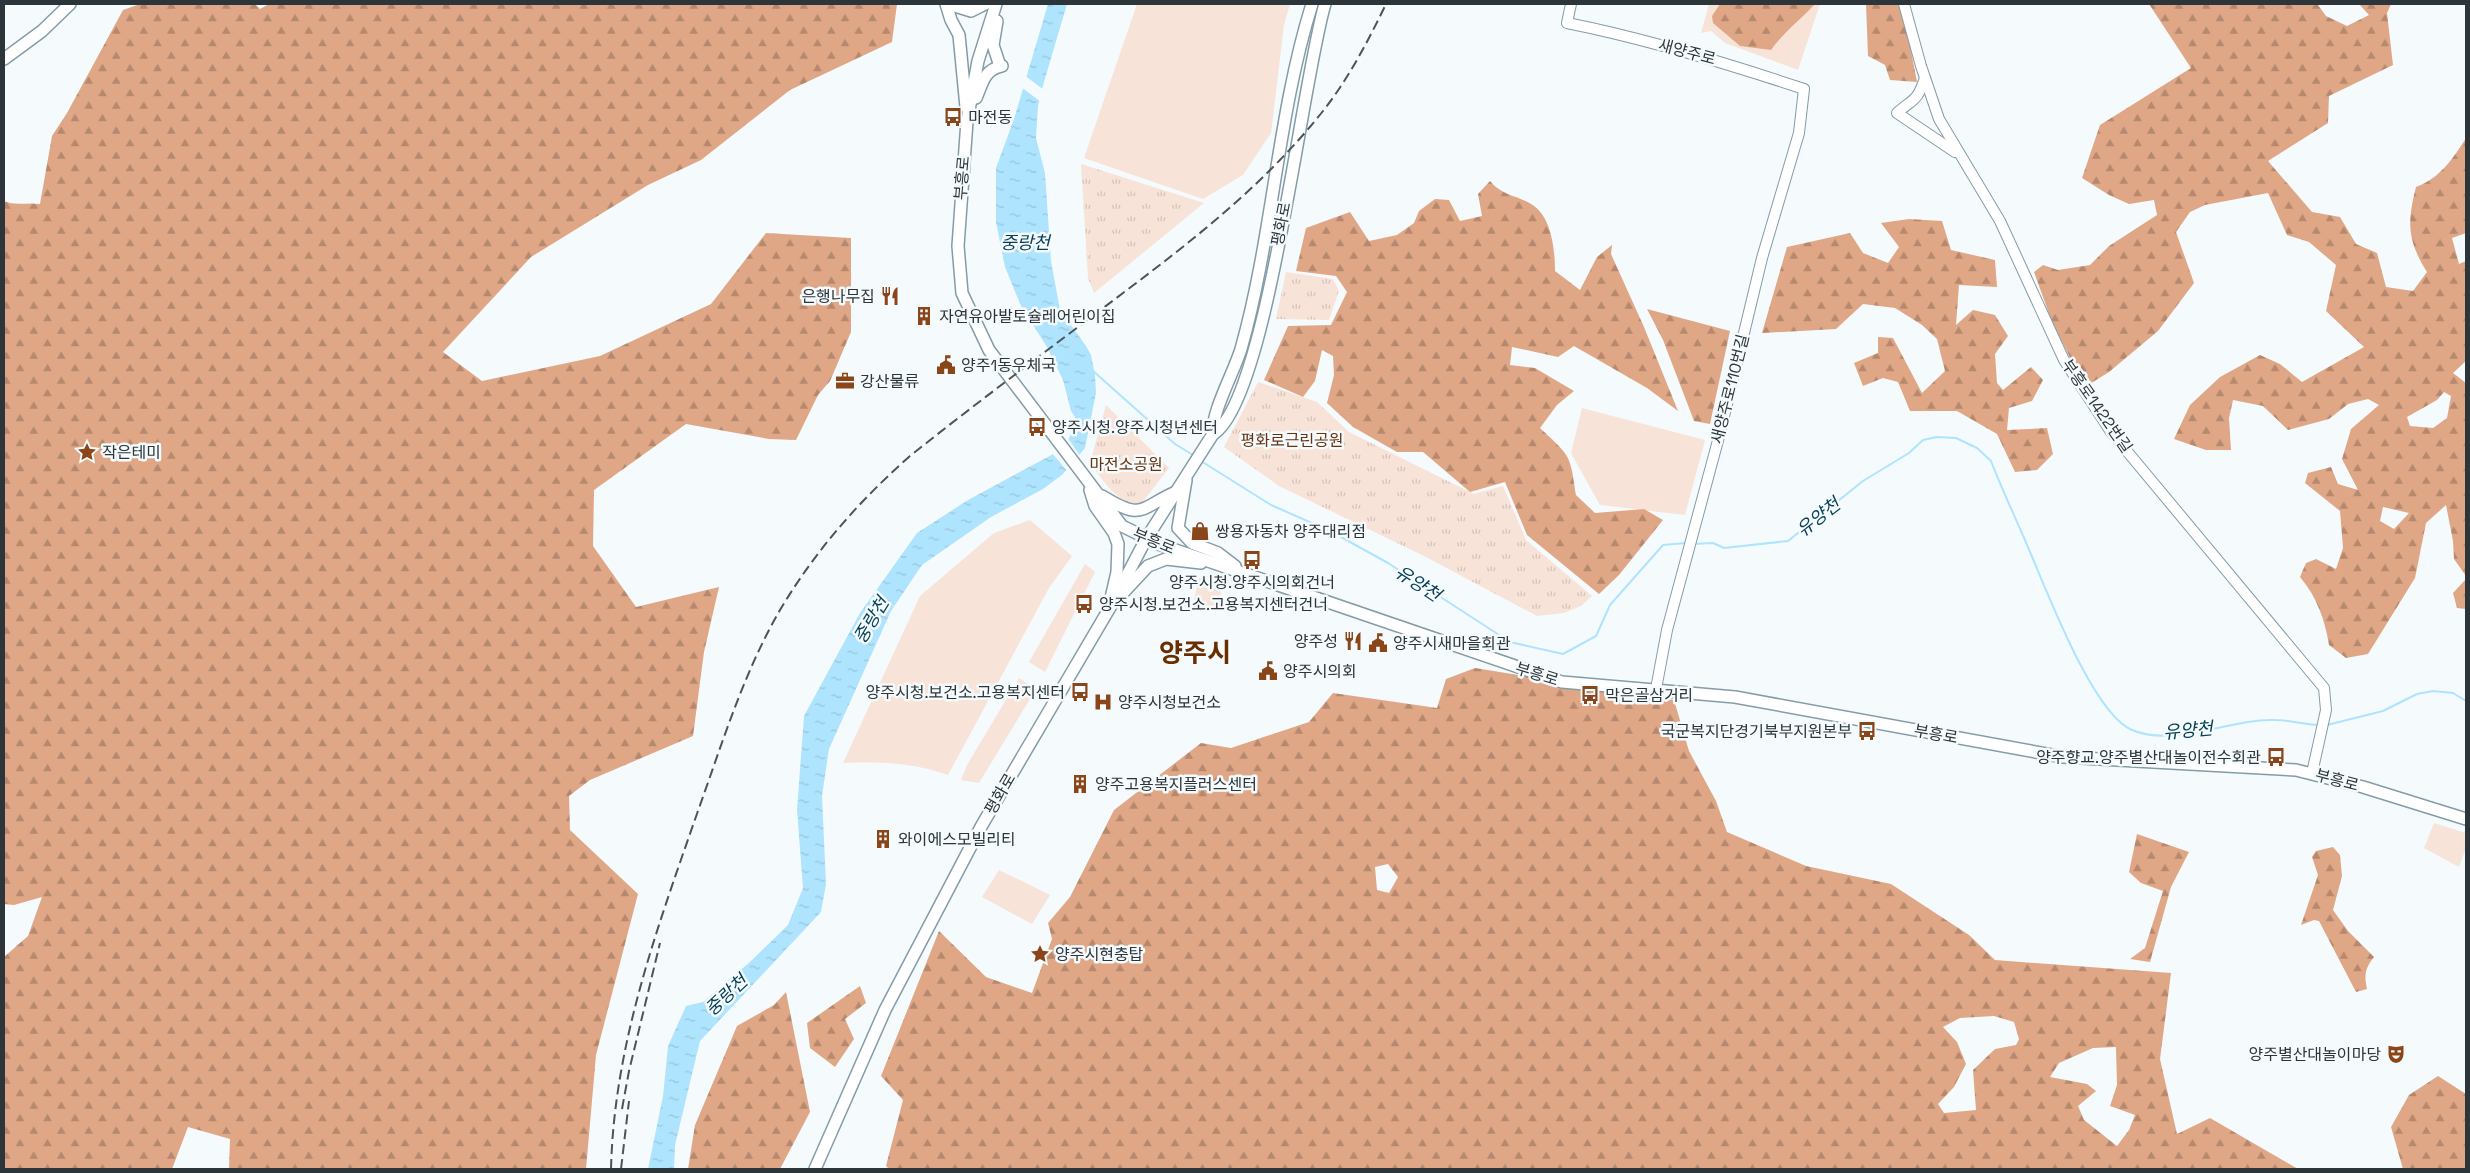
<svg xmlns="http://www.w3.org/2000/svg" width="2470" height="1173" font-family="'Space Grotesk','Noto Sans KR',sans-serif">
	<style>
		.green { fill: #f8e3d8 }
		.forest { fill: url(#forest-firs); fill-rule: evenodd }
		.park { fill: url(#park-tufts) }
		.water { fill: url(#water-ripples) }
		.pier { fill: #f5fafd }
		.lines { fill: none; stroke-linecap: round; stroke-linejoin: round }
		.stream { stroke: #afe4fe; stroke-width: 2 }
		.tertiary-casing { stroke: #849ca7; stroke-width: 12 }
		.secondary-casing { stroke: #849ca7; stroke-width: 14 }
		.tertiary { stroke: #fff; stroke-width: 10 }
		.secondary { stroke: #fff; stroke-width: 11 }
		.rail { stroke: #4b5458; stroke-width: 2; stroke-dasharray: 10 5; stroke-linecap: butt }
		.labels { text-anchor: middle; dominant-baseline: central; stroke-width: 5; stroke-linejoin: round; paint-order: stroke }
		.street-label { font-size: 16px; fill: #2c363a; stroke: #f5fafd }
		.poi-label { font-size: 16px; fill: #2c363a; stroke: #f5fafd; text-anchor: start }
		.park-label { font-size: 16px; fill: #67330e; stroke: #f5fafd }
		.water-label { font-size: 18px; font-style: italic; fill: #033f55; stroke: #f5fafd }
		.town-label { font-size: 26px; font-weight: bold; fill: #692d00; stroke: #f5fafd }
	</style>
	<defs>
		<pattern id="forest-firs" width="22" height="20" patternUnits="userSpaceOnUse" patternTransform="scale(1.25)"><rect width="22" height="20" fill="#e0a786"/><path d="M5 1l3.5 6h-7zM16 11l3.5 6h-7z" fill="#b6896f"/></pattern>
		<pattern id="park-tufts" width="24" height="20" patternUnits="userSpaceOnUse" patternTransform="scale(1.25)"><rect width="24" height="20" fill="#f8e3d8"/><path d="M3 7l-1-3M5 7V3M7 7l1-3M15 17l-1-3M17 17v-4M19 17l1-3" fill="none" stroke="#d5c3ba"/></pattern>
		<pattern id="water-ripples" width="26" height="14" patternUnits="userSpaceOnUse" patternTransform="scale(1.25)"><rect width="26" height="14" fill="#afe4fe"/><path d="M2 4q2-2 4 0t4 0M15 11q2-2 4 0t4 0" fill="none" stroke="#97c4da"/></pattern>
	</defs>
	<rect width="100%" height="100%" fill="#f5fafd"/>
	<g class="green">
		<path d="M1137 4H1290L1284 25 1271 133 1243 175 1203 199 1084 158Z"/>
		<path d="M1709 4H1820L1798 70 1725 43 1711 31 1701 33Z"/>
		<path d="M1582 408 1705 440 1685 515 1600 505 1571 453Z"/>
		<path d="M1030 520 1072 556 1049 588 948 775C910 762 882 762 843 763L920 596 994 533Z"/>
		<path d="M1085 564 1095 572 1045 672 1029 662Z"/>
		<path d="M1199 578 1223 584 1217 609 1193 604Z"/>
		<path d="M1019 678 1036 689 979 783 961 780 967 765Z"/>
		<path d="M2434 823 2466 833V848L2459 867 2424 848Z"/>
		<path d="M999 870 1050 895 1032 924 982 897Z"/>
	</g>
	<g class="forest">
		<path d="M140 4H255L260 9 269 4H897L892 42 790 90 701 160 648 185 531 257 443 352 482 381 600 356 711 304 766 233 851 238V332L830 381 818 395 796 440 769 439 686 424 594 490 593 546 636 607 719 587 704 652 693 736 590 780 569 796 570 830 638 894 596 1055 586 1169H229L230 1139 188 1127 172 1169H4V957L28 936 42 897 14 905 4 904V201C15 206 28 202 40 204L52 136 67 113 123 10Z"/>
		<path d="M1720 4H1815C1801 19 1783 33 1771 50L1740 46 1713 23 1712 16Z"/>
		<path d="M1866 4H1902L1917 82 1890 80 1885 65 1868 56Z"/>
		<path d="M2149 4H2315L2318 5 2326 16 2347 26 2369 15 2359 4H2391L2387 13 2393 65 2329 96 2328 123 2268 161 2312 212 2340 217 2356 244 2377 253 2386 287 2413 291 2427 272C2407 240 2407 223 2416 187 2440 178 2453 159 2466 138V233L2452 238 2459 264 2466 261V361L2453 373 2466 383V576L2454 559 2453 541 2446 505 2426 523 2415 578 2368 654 2346 658 2329 645C2325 620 2317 597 2300 577L2306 563 2316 559 2336 569 2343 548 2340 511 2305 483 2308 473 2331 467 2338 484 2358 490 2342 459 2351 429 2379 405 2368 399 2348 404 2329 419 2288 430 2263 406 2233 400 2229 418 2231 450H2206L2174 439 2190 405 2220 377 2260 355 2280 364 2302 382 2364 347 2326 311 2336 265 2309 242 2287 235 2268 193 2205 205 2190 212 2176 232 2194 283 2158 331 2109 372 2085 387 2052 322 2034 272 2043 265 2058 270 2090 265 2109 246 2157 215 2154 200 2129 204 2109 195 2082 178 2100 125 2191 68ZM2444 392 2451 396 2447 418 2433 428 2410 426 2407 417 2437 400ZM2383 507 2409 513 2394 529 2380 521Z"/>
		<path d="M1490 181C1503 197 1519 195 1534 206 1552 219 1555 251 1555 271L1580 290 1597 257 1612 245 1611 254 1644 327 1678 411 1647 388 1574 346 1558 357 1512 347 1510 365 1535 368 1574 391 1557 405 1540 428C1571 457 1570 454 1576 495L1595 513 1644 509 1663 520 1619 575 1599 594 1527 535 1505 482 1470 492 1423 452H1397L1353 427 1327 403 1334 375 1333 356 1322 350 1315 381 1303 397 1264 380 1288 326 1331 325 1347 292 1336 276 1296 271 1306 228 1350 212 1369 241 1397 235 1414 223 1419 211 1435 199 1449 200 1460 221 1482 216 1478 194Z"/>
		<path d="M1909 219 1942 221 1951 250 1995 260 1997 287 1959 285 1956 325 1973 310 1995 315 2008 336 1995 354 1997 383 2003 390 2031 367 2043 380 2032 401 2009 408 2007 430 2047 428 2053 454 2037 470 2015 472 1997 434 1957 411H1910L1898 382 1883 378 1863 386 1854 363 1878 353V337L1893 338 1922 393 1945 371 1937 339 1922 325 1895 308 1863 304 1836 329 1762 333 1787 247 1850 233 1863 253 1888 263 1899 247 1881 223Z"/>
		<path d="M1647 309 1730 331 1710 424 1694 421 1663 340Z"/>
		<path d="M2466 579V609L2457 608 2453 593Z"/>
		<path d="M1475 668 1674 700 1689 751 1716 801 1727 832 1806 866 1891 884 1969 935 1995 960 2171 973 2160 1059 2177 1134 2210 1118 2298 1169H889L886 1166 903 1100 881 1076 939 931 986 977 1032 993 1052 939 1048 923 1070 897 1114 810 1201 743 1231 748 1309 722 1333 693 1437 708 1446 679ZM1388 864 1398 877 1389 893 1377 890 1375 867ZM1994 1016 2014 1022 2019 1039 2016 1045 1995 1049 1973 1070 1976 1110 1944 1113 1938 1104 1954 1087 1966 1064 1957 1042 1943 1027 1960 1018ZM2116 1047 2117 1085 2110 1106 2135 1115 2129 1130 2117 1146 2084 1120 2078 1106 2096 1091 2087 1084 2050 1077 2059 1063 2093 1048Z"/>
		<path d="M2137 834 2189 852 2171 887 2150 962 2130 959 2145 948 2163 891 2141 883 2129 872Z"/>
		<path d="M2333 847 2340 855 2342 876 2333 910 2348 931 2374 957C2365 968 2364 975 2367 989L2356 992 2319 921 2314 920 2301 925 2318 875 2312 857 2316 851Z"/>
		<path d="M860 986 866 1003 845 1019 854 1039 835 1067 810 1048 807 1023Z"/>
		<path d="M786 992 810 1112 780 1169H688L695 1125 737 1026 774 1005Z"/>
		<path d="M2438 1076 2466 1094V1169H2403L2391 1127 2409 1095Z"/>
	</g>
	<g class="park">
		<path d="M1081 164 1204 203 1094 293 1088 278Z"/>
		<path d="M1286 272 1333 279 1339 291 1329 320 1276 319Z"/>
		<path d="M1258 382 1317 402 1349 432 1474 494 1503 486 1526 540 1592 596 1581 606 1564 613 1537 616 1424 556 1279 486 1224 447Z"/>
		<path d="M1106 405 1169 468 1141 504C1115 503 1105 482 1090 463Z"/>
	</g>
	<path class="water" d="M1048 4H1067L1044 82 1038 106 1036 138 1045 173 1051 261 1060 310 1086 346 1091 355 1095 375 1096 393 1085 448 1062 475 1043 489 991 517 922 565 891 611 829 749 822 796 826 884 821 912 700 1041 675 1145 674 1169H648L663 1096 668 1046 686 1006 703 1002 750 962 788 925 803 888 797 810 804 716 860 613 917 533 968 500 1057 452C1070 444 1072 431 1075 417L1071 411 1063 380 1047 347 1021 306 1005 267 996 222V168L1014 119Z"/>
	<g class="pier">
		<path d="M1024 75 1044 90 1041 102 1021 87Z"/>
		<path d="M1067 437 1081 457 1068 472 1051 452 1063 445Z"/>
	</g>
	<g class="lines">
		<g class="stream">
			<path d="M1092 370 1175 444 1193 455"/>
			<path d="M1201 461 1271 505 1330 531 1388 563 1510 642 1563 654 1596 636 1610 605 1663 545 1686 543"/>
			<path d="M1693 544 1713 543 1724 548 1788 541 1863 481 1909 453 1923 440 1937 437 1956 438 1977 448 1991 461C2003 492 2017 521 2030 552 2047 591 2093 714 2132 730 2175 748 2231 718 2275 720 2290 720 2305 725 2320 725"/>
			<path d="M2327 725 2383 711 2417 694 2433 691 2453 693 2466 701"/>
		</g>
		<g class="tertiary-casing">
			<g id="tertiary">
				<path d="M1571 4 1567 23C1648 39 1726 63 1804 89L1799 133 1762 258 1720 433 1667 630 1656 689"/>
				<path d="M1904 4 1921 66 1939 119 2000 221 2064 360 2111 432 2324 688 2326 710 2312 773"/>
				<path d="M1925 78C1917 102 1914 98 1897 113L1955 152"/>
			</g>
		</g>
		<g class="secondary-casing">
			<g id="secondary">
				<path d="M946 4 951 20 959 35 966 107"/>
				<path d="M948 4 971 11 985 4"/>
				<path d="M996 4 978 61 967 121 958 246 962 293 989 350 1122 526 1161 545 1562 682 1735 697 2063 757 2296 770 2363 787 2466 819"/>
				<path d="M997 21 993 45 999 63"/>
				<path d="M4 59 42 31 70 4"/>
				<path d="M976 98C983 82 984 70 1002 66"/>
				<path d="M1213 434C1211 413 1234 372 1241 349 1273 236 1277 116 1312 4"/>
				<path d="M1186 480 1178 528 1192 543 1218 553 1235 566"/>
				<path d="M1090 490 1095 506 1114 533 1118 544 1117 572 1111 598"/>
				<path d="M1102 496C1143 521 1138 509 1176 492"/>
				<path d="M1122 594 1148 566 1166 559 1201 563"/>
				<path d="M815 1169 885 1010 982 825 1112 604 1146 539 1213 434C1267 403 1302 79 1325 4"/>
			</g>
		</g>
		<use href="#tertiary" class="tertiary"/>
		<use href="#secondary" class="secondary"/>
		<g class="rail">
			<path d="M622 1109 629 1071 660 943"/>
			<path d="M611 1169C614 1043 658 926 699 808 723 741 744 672 780 610 815 551 859 501 910 456 980 400 1052 347 1123 293 1196 238 1266 183 1323 111 1349 78 1368 41 1386 4"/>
			<path d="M621 1169 629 1101"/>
		</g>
	</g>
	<defs>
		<g id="bus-bare" transform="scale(1.5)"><path d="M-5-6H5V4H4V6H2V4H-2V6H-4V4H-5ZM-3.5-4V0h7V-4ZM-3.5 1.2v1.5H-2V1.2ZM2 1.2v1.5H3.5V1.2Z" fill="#8a4619" stroke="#f5fafd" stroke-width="2.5" paint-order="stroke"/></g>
		<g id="restaurant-bare" transform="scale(1.5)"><path d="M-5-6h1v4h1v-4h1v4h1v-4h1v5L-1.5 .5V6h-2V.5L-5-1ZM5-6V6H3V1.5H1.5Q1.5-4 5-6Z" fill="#8a4619" stroke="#f5fafd" stroke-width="2.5" paint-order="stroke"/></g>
		<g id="building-bare" transform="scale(1.5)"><path d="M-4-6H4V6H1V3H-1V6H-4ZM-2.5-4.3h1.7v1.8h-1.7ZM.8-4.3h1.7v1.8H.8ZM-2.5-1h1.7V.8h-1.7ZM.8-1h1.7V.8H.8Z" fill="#8a4619" stroke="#f5fafd" stroke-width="2.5" paint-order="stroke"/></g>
		<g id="civic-bare" transform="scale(1.5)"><path d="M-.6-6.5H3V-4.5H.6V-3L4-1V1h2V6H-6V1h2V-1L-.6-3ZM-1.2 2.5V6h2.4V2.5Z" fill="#8a4619" stroke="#f5fafd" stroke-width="2.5" paint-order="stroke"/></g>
		<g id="office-bare" transform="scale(1.5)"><path d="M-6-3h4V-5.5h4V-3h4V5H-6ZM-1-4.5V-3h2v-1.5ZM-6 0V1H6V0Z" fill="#8a4619" stroke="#f5fafd" stroke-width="2.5" paint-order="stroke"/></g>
		<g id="sight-bare" transform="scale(1.5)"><path d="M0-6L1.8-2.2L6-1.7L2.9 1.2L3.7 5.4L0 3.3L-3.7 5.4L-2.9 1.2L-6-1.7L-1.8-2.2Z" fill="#8a4619" stroke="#f5fafd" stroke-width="2.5" paint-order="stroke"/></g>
		<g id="shop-bare" transform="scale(1.5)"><path d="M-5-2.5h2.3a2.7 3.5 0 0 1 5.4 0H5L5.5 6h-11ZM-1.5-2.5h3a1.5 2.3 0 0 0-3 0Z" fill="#8a4619" stroke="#f5fafd" stroke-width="2.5" paint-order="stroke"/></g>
		<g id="hospital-bare" transform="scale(1.5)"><path d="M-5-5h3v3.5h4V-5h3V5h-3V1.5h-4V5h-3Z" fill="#8a4619" stroke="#f5fafd" stroke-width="2.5" paint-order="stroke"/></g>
		<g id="theatre-bare" transform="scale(1.5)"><path d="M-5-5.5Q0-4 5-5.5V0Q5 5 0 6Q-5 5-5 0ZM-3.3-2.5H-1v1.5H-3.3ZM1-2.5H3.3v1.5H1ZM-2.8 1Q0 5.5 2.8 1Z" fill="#8a4619" stroke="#f5fafd" stroke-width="2.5" paint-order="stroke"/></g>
	</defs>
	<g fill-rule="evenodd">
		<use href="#bus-bare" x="953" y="117"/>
		<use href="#restaurant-bare" x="890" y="296"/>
		<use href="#building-bare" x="924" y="316"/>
		<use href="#civic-bare" x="946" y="365"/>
		<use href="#office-bare" x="845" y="381"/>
		<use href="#bus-bare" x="1037" y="427"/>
		<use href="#sight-bare" x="87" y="452"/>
		<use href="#shop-bare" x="1200" y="531"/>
		<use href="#bus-bare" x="1252" y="560"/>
		<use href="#bus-bare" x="1084" y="604"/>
		<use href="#restaurant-bare" x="1353" y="641"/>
		<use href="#civic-bare" x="1378" y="643"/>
		<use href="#civic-bare" x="1268" y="671"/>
		<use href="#bus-bare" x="1080" y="692"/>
		<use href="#bus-bare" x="1590" y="695"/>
		<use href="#hospital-bare" x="1103" y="702"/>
		<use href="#bus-bare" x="1867" y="731"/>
		<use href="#bus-bare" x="2276" y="757"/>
		<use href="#building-bare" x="1080" y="784"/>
		<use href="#building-bare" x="883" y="839"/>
		<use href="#sight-bare" x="1040" y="954"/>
		<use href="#theatre-bare" x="2396" y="1054"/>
	</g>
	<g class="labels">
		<g class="street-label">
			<text transform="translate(1687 52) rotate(15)">새양주로</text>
			<text transform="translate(962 178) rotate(-85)">부흥로</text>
			<text transform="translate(1281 224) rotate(-79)">평화로</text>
			<text transform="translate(1730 389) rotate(-76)">새양주로110번길</text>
			<text transform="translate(2097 406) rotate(55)">부흥로1422번길</text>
			<text transform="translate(1154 541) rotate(22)">부흥로</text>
			<text transform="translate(1537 674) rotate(17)">부흥로</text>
			<text transform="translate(1936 734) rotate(10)">부흥로</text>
			<text transform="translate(2337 780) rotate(15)">부흥로</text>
			<text transform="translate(1000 794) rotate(-60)">평화로</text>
		</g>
		<g class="poi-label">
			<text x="968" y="117">마전동</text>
			<text x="875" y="296" text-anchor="end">은행나무집</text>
			<text x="939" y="316">자연유아발토슐레어린이집</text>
			<text x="961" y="365">양주1동우체국</text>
			<text x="860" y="381">강산물류</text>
			<text x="1052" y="427">양주시청.양주시청년센터</text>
			<text x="102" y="452">작은테미</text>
			<text x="1215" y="531">쌍용자동차 양주대리점</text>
			<text x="1252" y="582" text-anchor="middle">양주시청.양주시의회건너</text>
			<text x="1099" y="604">양주시청.보건소.고용복지센터건너</text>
			<text x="1338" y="641" text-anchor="end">양주성</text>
			<text x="1393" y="643">양주시새마을회관</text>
			<text x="1283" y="671">양주시의회</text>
			<text x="1065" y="692" text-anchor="end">양주시청.보건소.고용복지센터</text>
			<text x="1605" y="695">막은골삼거리</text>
			<text x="1118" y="702">양주시청보건소</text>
			<text x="1852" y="731" text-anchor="end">국군복지단경기북부지원본부</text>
			<text x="2261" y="757" text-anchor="end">양주향교.양주별산대놀이전수회관</text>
			<text x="1095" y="784">양주고용복지플러스센터</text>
			<text x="898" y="839">와이에스모빌리티</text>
			<text x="1055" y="954">양주시현충탑</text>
			<text x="2381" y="1054" text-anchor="end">양주별산대놀이마당</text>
		</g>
		<g class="park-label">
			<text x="1292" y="440">평화로근린공원</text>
			<text x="1126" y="464">마전소공원</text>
		</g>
		<g class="water-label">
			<text x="1025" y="242">중랑천</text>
			<text transform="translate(1818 517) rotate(-38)">유양천</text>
			<text transform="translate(1418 583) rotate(33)">유양천</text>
			<text transform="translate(871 620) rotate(-59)">중랑천</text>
			<text transform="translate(2188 730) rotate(-5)">유양천</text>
			<text transform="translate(726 995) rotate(-43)">중랑천</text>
		</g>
		<g class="town-label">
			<text x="1195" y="653">양주시</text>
		</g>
	</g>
	<rect width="2470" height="1173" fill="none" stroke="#2c363a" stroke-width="10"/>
</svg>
